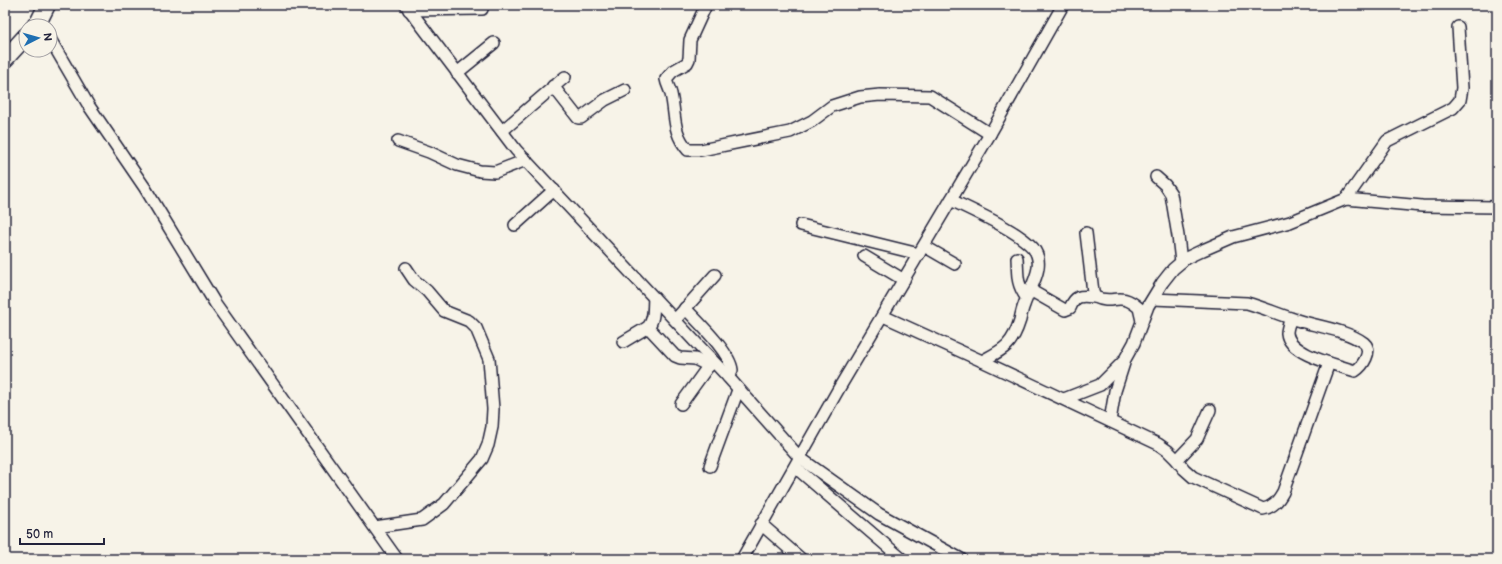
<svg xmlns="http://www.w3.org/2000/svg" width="1502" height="564" font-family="'Balsamiq Sans',sans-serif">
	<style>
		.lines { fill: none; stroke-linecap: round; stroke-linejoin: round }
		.minor-casing { stroke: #22223b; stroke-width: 14 }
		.highway-casing { stroke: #22223b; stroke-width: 19 }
		.minor { stroke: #f7f3e8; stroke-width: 11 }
		.highway { stroke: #f7f3e8; stroke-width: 16 }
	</style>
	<rect width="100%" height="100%" fill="#f7f3e8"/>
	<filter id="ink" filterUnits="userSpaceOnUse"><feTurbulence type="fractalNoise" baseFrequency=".025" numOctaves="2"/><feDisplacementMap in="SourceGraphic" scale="8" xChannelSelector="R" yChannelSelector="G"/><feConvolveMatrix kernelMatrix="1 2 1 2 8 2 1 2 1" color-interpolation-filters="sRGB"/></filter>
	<g filter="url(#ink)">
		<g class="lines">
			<g class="minor-casing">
				<g id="minor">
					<path d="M406 5 516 150 728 377 800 458 879 514 961 559"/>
					<path d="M706 5 690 40 689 59 687 63 673 71 666 79C667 85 670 89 671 94 676 116 672 132 688 150H701L790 132 812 121 832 106 860 97 880 95 930 96 990 134"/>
					<path d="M409 10 482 9 483 5"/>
					<path d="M50 39 89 106 145 188 215 303 397 559"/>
					<path d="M457 73 494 43"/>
					<path d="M553 86 578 118H581L605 100 625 90"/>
					<path d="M502 131 565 77"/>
					<path d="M398 141 429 152 457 165 480 171 495 172 526 160"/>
					<path d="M1156 177 1165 185 1171 194 1178 236 1181 262"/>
					<path d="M1346 199 1387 141 1453 108 1460 100 1462 88 1458 27"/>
					<path d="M951 200C973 211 1017 230 1033 248 1038 254 1039 261 1038 268 1036 281 1028 293 1024 305 1022 310 1021 315 1020 320 1012 346 1004 349 982 361"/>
					<path d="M515 225 554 190"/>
					<path d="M801 225 919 254"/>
					<path d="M1086 233 1093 292 1095 297C1114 306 1119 290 1139 308L1142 321"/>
					<path d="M924 246 955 264"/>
					<path d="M864 256 904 280"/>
					<path d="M1017 258C1018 274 1016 283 1026 297"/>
					<path d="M1030 290 1065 310 1070 308C1076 294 1081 296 1095 297"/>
					<path d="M1153 299 1247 303C1265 308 1282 316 1300 321 1317 326 1349 331 1364 343 1373 351 1363 366 1355 371 1338 365 1289 355 1287 333 1287 328 1289 323 1291 318"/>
					<path d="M685 308C698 322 730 352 732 370L728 377"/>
					<path d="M883 316 982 361 1158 444 1168 451 1177 460 1184 469 1193 477 1263 509C1273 507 1278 501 1283 492L1329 363"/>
					<path d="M675 320 715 275"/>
					<path d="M648 327 675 356 680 358 695 359 709 366"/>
					<path d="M623 342 648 327C655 319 653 308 654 298"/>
					<path d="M1064 399 1100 385 1124 361 1134 343 1148 306 1162 283 1173 269 1186 258 1203 250 1233 237 1290 222 1346 199 1422 206 1497 207"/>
					<path d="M681 404 712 361"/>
					<path d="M1110 421 1115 391 1124 363"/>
					<path d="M1177 460 1197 439 1210 410"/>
					<path d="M710 466 738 390"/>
					<path d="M795 467 902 559"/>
					<path d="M761 524 801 559"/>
					<path d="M375 527 422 520 444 504 482 459 488 445 492 427 493 409 489 359 476 328 469 321 444 311 427 291 414 280 406 268"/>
					<path d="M742 559 838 390 990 134 1063 5"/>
				</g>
			</g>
			<g class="highway-casing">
				<g id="highway">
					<path d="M35 26 39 21 47 5"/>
					<path d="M5 59 26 36"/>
				</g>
			</g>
			<use href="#minor" class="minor"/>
			<use href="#highway" class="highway"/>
		</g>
	</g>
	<rect width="1502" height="564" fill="none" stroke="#f7f3e8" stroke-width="20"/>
	<rect x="10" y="10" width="1482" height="544" fill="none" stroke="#22223b" stroke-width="1.5" filter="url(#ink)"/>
	<g transform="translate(38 38) rotate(84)"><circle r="19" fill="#f7f3e8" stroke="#a29fa3"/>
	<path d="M0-3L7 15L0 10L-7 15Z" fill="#1f6fb2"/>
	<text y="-6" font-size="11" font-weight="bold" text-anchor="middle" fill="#22223b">N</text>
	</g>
	<path d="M20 538v6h84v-6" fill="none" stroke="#22223b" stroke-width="2"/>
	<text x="26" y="538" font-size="12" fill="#22223b" stroke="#f7f3e8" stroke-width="3" paint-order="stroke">50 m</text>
</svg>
